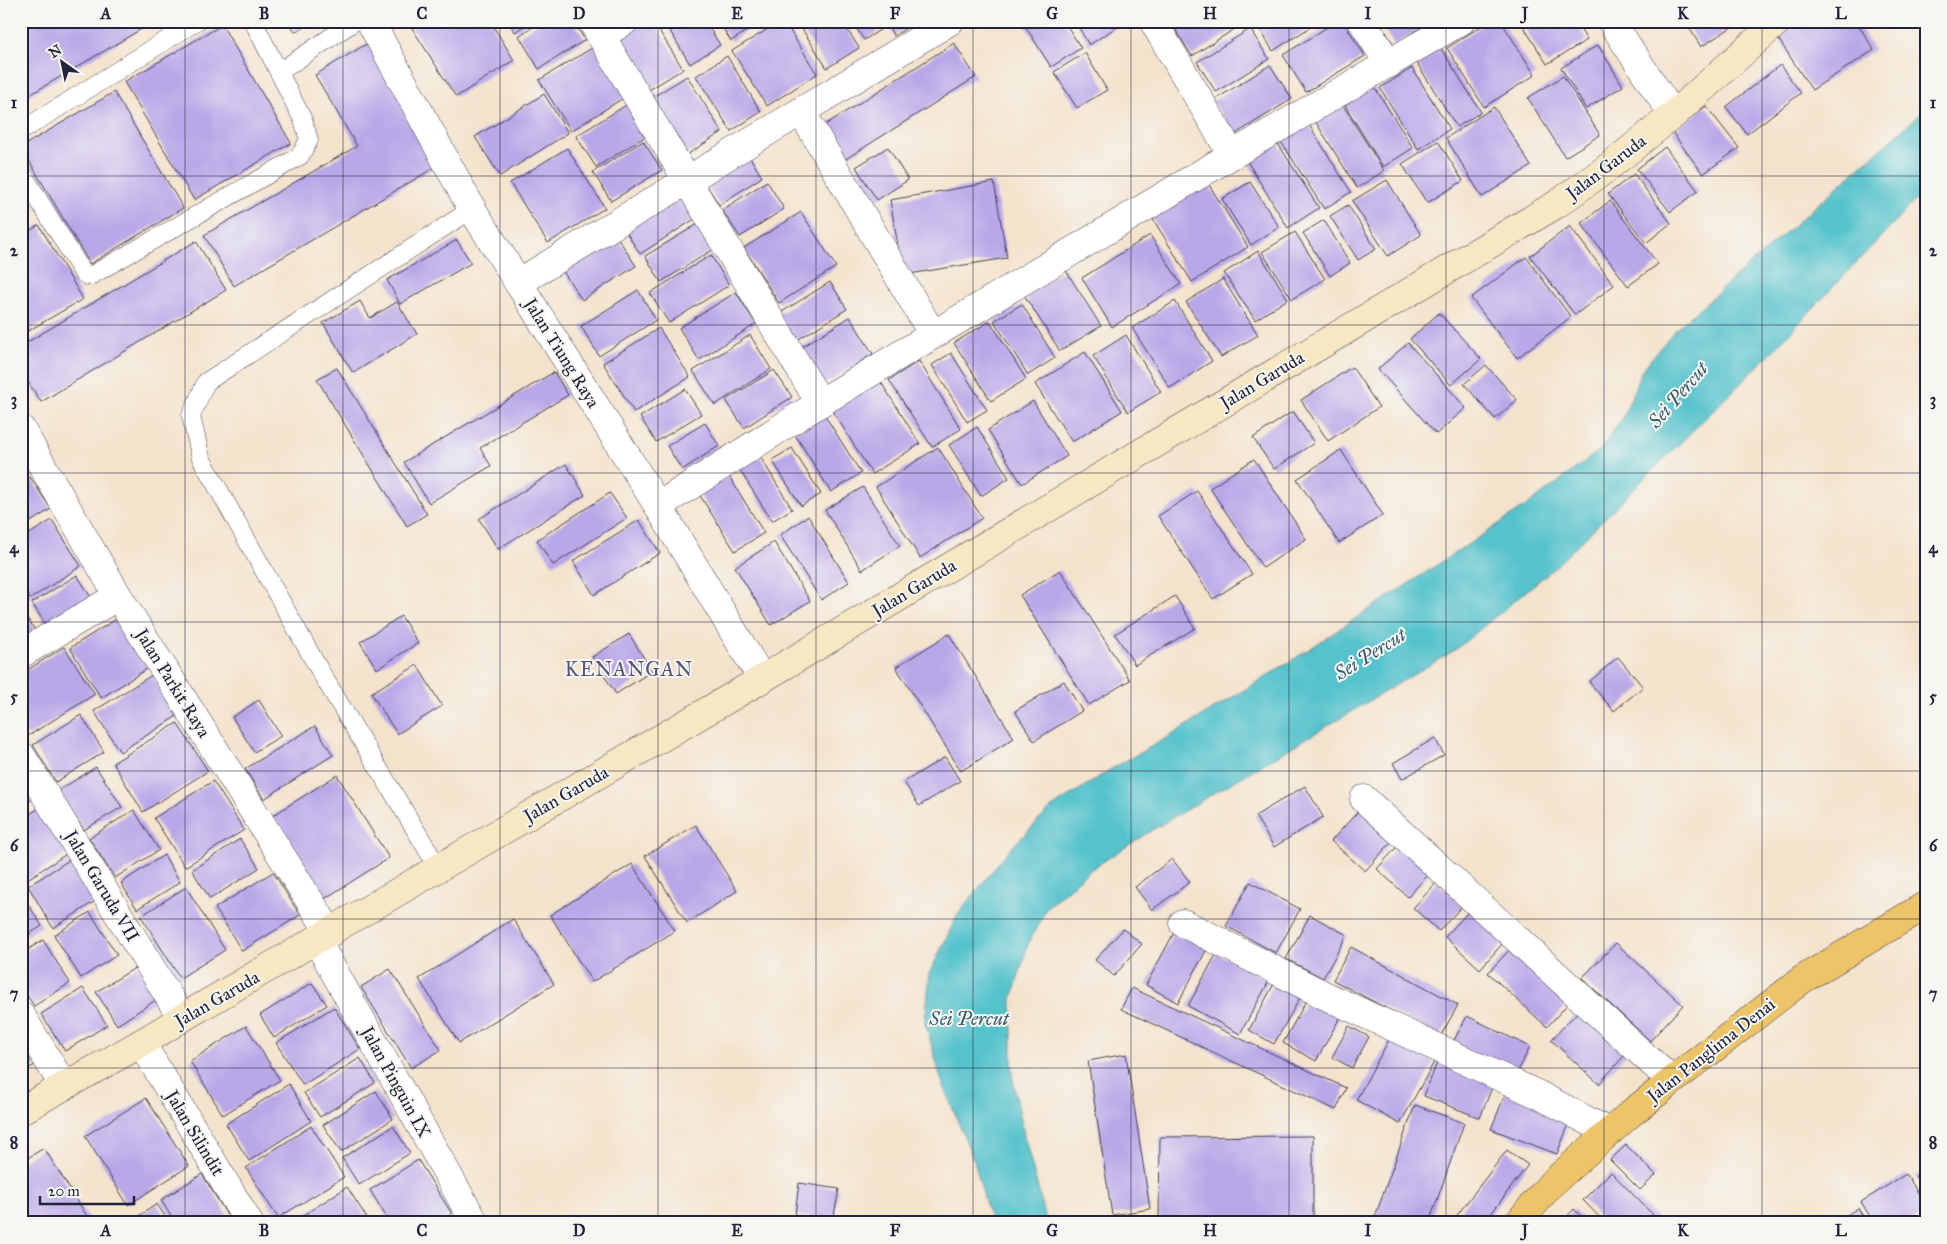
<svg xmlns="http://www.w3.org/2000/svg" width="1947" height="1244" font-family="'IM FELL Great Primer',serif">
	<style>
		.water { fill: #56c3cc; stroke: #3c7284 }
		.building { fill: #b9a8e8 }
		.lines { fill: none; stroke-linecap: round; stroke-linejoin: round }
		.lane-casing { stroke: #423f51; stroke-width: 19 }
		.street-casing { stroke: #423f51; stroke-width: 29 }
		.secondary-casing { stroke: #423f51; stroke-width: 29 }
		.primary-casing { stroke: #423f51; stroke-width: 29 }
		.lane { stroke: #fff; stroke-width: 18 }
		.street { stroke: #fff; stroke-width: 28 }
		.secondary { stroke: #f8e7c3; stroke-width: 28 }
		.primary { stroke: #eec469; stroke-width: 28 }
		.grid { fill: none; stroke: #22223b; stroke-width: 1; stroke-opacity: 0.55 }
		.labels { text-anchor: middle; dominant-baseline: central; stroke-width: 4; stroke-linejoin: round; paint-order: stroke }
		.street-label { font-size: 18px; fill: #22223b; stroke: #f6f6f2 }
		.water-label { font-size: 19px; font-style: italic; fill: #345a6e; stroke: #f6f6f2 }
		.quarter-label { font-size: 20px; letter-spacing: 1px; fill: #575178; stroke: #f6f6f2 }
		.neatline { fill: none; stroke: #22223b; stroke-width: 2 }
		.grid-label { font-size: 16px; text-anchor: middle; font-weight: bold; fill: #22223b }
	</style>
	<rect width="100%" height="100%" fill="#f6f6f2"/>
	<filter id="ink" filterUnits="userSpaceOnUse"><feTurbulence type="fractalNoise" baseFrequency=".02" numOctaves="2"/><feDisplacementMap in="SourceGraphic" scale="10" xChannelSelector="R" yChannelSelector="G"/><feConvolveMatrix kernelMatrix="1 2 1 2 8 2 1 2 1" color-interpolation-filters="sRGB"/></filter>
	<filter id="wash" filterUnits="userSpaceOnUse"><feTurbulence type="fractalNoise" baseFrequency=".0096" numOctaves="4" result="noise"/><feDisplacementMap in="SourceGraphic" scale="20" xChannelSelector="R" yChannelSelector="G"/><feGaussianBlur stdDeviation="1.12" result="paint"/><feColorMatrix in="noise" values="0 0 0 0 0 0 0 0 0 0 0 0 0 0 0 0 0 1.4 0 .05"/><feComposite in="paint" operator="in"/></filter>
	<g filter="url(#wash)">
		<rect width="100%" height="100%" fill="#f4e3cc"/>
		<path class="water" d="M1926 109V189L1763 361 1554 568 1455 650 1152 830 1090 870 1047 907 1028 944 1012 999V1075L1024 1135 1047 1223H991L974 1161 942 1082 925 1022 930 972 957 916 1008 851 1050 809 1111 769 1170 736 1294 659 1487 532 1536 499 1600 450 1623 418 1642 370 1675 330Z"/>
		<g id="blocks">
			<g class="building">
				<path d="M30 21H155L21 100V26Z"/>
				<path d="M289 21H313L295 32Z"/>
				<path d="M416 21H490L514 60 456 97 410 25Z"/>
				<path d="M508 21H531L515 32Z"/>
				<path d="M542 21H573L585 40 539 69 519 36Z"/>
				<path d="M643 21H653L683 69 649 90 616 38Z"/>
				<path d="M664 21H705L720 45 690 64Z"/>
				<path d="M718 21H763L731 41Z"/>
				<path d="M781 21H784L817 74 767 106 732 51Z"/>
				<path d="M797 21H842L859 48 827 68Z"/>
				<path d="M852 21H879L883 28 864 40Z"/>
				<path d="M885 21H917L894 36Z"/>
				<path d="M1022 21H1064L1081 48 1051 67Z"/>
				<path d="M1075 21H1126L1089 45Z"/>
				<path d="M1170 21H1247L1192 56Z"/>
				<path d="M1269 21H1320L1273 51 1259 28Z"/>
				<path d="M1337 21H1343L1365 56 1306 92 1283 55Z"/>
				<path d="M1379 21H1431L1394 45Z"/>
				<path d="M1489 21H1501L1535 75 1484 107 1447 48Z"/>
				<path d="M1520 21H1575L1587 40 1547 64Z"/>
				<path d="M1685 21H1741L1701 47Z"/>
				<path d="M1802 21H1856L1874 50 1812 90 1777 37Z"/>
				<path d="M222 25 291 143 194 200 124 82Z"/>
				<path d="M1250 29 1269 59 1216 92 1197 62Z"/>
				<path d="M368 43 439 165 234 286 204 235 357 146 315 75Z"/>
				<path d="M954 43 976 77 841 162 820 128Z"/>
				<path d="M597 45 628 95 571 131 539 80Z"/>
				<path d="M1439 45 1481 112 1457 127 1415 60Z"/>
				<path d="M1598 45 1623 86 1586 109 1561 68Z"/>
				<path d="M1085 53 1107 90 1077 108 1054 72Z"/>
				<path d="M727 56 761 112 731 131 696 76Z"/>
				<path d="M1270 65 1292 99 1234 135 1213 101Z"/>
				<path d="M1780 65 1801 93 1747 134 1726 107Z"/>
				<path d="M1412 68 1450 129 1418 149 1380 88Z"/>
				<path d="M687 76 722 132 688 154 653 97Z"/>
				<path d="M1563 76 1600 135 1565 157 1528 98Z"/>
				<path d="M1372 83 1413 148 1383 167 1343 102Z"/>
				<path d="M114 92 183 208 90 264 21 147Z"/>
				<path d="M544 94 568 133 500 176 475 137Z"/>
				<path d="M1339 99 1384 171 1357 188 1312 116Z"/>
				<path d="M628 104 648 135 596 167 576 136Z"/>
				<path d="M1706 106 1739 148 1703 174 1672 132Z"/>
				<path d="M1494 107 1531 166 1482 197 1446 138Z"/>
				<path d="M1306 120 1351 192 1324 209 1278 137Z"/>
				<path d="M643 141 662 170 611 201 593 172Z"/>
				<path d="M1438 141 1463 181 1427 203 1402 164Z"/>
				<path d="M1277 142 1319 208 1288 228 1247 161Z"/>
				<path d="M888 147 908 180 877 200 856 167Z"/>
				<path d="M1665 147 1698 191 1670 212 1637 169Z"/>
				<path d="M567 148 605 208 548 243 510 183Z"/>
				<path d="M746 151 762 177 719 205 702 178Z"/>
				<path d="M1634 174 1671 223 1646 243 1608 194Z"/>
				<path d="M1206 180 1248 247 1192 282 1151 216Z"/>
				<path d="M1387 180 1421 235 1388 256 1352 201Z"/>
				<path d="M767 181 784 209 740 237 722 210Z"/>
				<path d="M994 182 1007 258 903 275 890 200Z"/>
				<path d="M1250 182 1279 227 1251 245 1222 199Z"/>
				<path d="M679 187 698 217 640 254 621 224Z"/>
				<path d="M1610 201 1658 264 1628 286 1581 223Z"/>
				<path d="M1348 205 1376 249 1358 260 1330 216Z"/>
				<path d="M801 212 836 267 779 303 744 248Z"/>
				<path d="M1324 220 1350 263 1330 276 1303 233Z"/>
				<path d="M698 224 714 249 661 282 645 256Z"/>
				<path d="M39 225 83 299 21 335V236Z"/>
				<path d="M1570 226 1614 285 1575 315 1530 256Z"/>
				<path d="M612 229 636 266 582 300 558 264Z"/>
				<path d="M1295 232 1325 279 1292 299 1262 252Z"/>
				<path d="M1150 235 1181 284 1112 327 1082 278Z"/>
				<path d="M457 240 471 263 400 304 387 280Z"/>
				<path d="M196 241 226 290 41 402 21 371V346Z"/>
				<path d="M1258 251 1288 299 1255 320 1224 273Z"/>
				<path d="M711 255 729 285 669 323 650 293Z"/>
				<path d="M1526 257 1571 317 1517 358 1471 298Z"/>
				<path d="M1065 269 1101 326 1060 351 1024 295Z"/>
				<path d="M1223 279 1258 335 1221 357 1186 302Z"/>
				<path d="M830 282 847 309 794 342 777 315Z"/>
				<path d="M638 290 656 320 599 356 581 326Z"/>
				<path d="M736 292 756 324 699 360 679 328Z"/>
				<path d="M360 301 370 318 397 302 417 334 353 373 323 323Z"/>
				<path d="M1175 301 1212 361 1170 388 1132 328Z"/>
				<path d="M1022 304 1055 358 1028 375 994 321Z"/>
				<path d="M1439 313 1481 359 1451 385 1410 339Z"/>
				<path d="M850 317 873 354 822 386 798 349Z"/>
				<path d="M990 321 1026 379 991 401 954 343Z"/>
				<path d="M659 328 690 377 634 412 603 363Z"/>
				<path d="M750 335 771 369 715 405 693 371Z"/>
				<path d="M1126 335 1161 392 1128 412 1093 356Z"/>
				<path d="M1408 343 1466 408 1436 434 1378 369Z"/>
				<path d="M1085 352 1122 411 1072 442 1035 384Z"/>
				<path d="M951 353 987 410 967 422 932 365Z"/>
				<path d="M919 361 961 429 932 447 889 380Z"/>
				<path d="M1486 365 1517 400 1495 419 1464 384Z"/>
				<path d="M1352 367 1379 407 1328 441 1301 400Z"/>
				<path d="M337 368 427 514 407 526 317 379Z"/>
				<path d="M774 370 792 397 744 428 726 400Z"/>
				<path d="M554 372 568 395 480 448 491 466 429 503 404 462Z"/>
				<path d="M879 379 920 444 872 474 831 408Z"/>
				<path d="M685 389 701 414 656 442 640 417Z"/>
				<path d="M1033 401 1067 456 1022 484 988 430Z"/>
				<path d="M1293 411 1314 443 1274 469 1253 438Z"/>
				<path d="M824 414 861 473 831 492 794 433Z"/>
				<path d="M705 423 719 446 682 470 667 446Z"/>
				<path d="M977 427 1009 478 981 496 949 445Z"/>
				<path d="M938 447 982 518 920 558 876 487Z"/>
				<path d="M792 448 821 494 801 506 772 460Z"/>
				<path d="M1341 450 1383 515 1339 543 1297 479Z"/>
				<path d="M758 453 792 509 772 521 737 466Z"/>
				<path d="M21 455 28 465 21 470Z"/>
				<path d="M1254 459 1306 539 1263 568 1210 488Z"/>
				<path d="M566 464 585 495 498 549 479 519Z"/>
				<path d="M729 476 764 533 735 551 699 494Z"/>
				<path d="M30 477 51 509 21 528V483Z"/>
				<path d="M863 487 900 546 862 570 825 510Z"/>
				<path d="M1197 491 1252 574 1213 599 1158 516Z"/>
				<path d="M610 493 627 518 553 565 537 540Z"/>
				<path d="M808 516 849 582 821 600 780 535Z"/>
				<path d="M52 520 81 566 30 599 21 585V539Z"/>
				<path d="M639 520 660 553 594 595 573 561Z"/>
				<path d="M774 542 810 601 771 625 735 567Z"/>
				<path d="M1060 570 1130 680 1089 705 1020 595Z"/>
				<path d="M77 575 92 599 47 627 32 603Z"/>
				<path d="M1175 596 1195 628 1135 665 1115 634Z"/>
				<path d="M21 609 35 630 21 638Z"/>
				<path d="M121 616 153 665 101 698 70 648Z"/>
				<path d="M401 616 418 643 377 669 360 642Z"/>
				<path d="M629 634 652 671 616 694 592 657Z"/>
				<path d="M949 634 1014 738 961 771 896 667Z"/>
				<path d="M64 647 95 694 28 736 21 724V674Z"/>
				<path d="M1618 657 1643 687 1614 711 1589 682Z"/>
				<path d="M417 665 442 706 397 734 371 693Z"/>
				<path d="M152 675 177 716 120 752 94 711Z"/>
				<path d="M1064 681 1082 711 1034 741 1015 711Z"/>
				<path d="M259 700 281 736 254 752 232 717Z"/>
				<path d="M81 715 104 752 56 782 33 745Z"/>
				<path d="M177 723 208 771 143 812 113 763Z"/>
				<path d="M315 726 333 755 264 799 245 769Z"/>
				<path d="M1435 738 1444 755 1402 779 1393 763Z"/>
				<path d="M945 757 960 781 919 806 904 782Z"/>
				<path d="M96 767 122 807 84 830 58 791Z"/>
				<path d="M21 769 38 796 21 806Z"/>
				<path d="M337 775 389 858 324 899 272 816Z"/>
				<path d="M213 781 244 830 185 867 154 818Z"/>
				<path d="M1305 786 1323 817 1274 847 1255 816Z"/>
				<path d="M43 806 71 851 23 882 21 819Z"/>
				<path d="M1362 807 1396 837 1365 871 1331 841Z"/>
				<path d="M134 810 159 850 115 878 89 838Z"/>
				<path d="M696 825 737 891 687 923 645 856Z"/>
				<path d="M240 839 259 868 210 899 192 870Z"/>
				<path d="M1403 840 1434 868 1408 897 1377 869Z"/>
				<path d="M164 855 180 882 137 909 121 883Z"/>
				<path d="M71 859 97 900 53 928 28 886Z"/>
				<path d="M1172 859 1190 882 1152 910 1135 887Z"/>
				<path d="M632 864 675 931 592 982 550 915Z"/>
				<path d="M273 872 300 915 242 951 215 908Z"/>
				<path d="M1250 882 1300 909 1276 953 1226 926Z"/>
				<path d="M1437 882 1462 906 1439 931 1413 908Z"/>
				<path d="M186 887 225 950 180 978 141 916Z"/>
				<path d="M21 889 27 897 21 900Z"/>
				<path d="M28 904 42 926 21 939V908Z"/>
				<path d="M1469 911 1504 942 1480 969 1445 937Z"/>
				<path d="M90 912 117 955 81 978 54 935Z"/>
				<path d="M1310 915 1347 935 1323 978 1286 959Z"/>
				<path d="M513 919 554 984 459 1043 419 979Z"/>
				<path d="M1177 927 1209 945 1178 1003 1146 985Z"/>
				<path d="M1123 929 1142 944 1114 976 1095 960Z"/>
				<path d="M43 940 70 983 34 1006 21 986V954Z"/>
				<path d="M1616 943 1683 1005 1650 1041 1582 978Z"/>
				<path d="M1513 946 1572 999 1547 1027 1488 973Z"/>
				<path d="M1351 947 1458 1005 1440 1037 1333 980Z"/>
				<path d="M1217 953 1269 981 1240 1034 1188 1006Z"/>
				<path d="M138 966 159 998 117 1025 96 992Z"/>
				<path d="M390 969 441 1050 411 1068 361 987Z"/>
				<path d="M1275 982 1301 996 1274 1044 1249 1030Z"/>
				<path d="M312 983 327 1005 274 1038 260 1015Z"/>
				<path d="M83 988 107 1025 65 1051 41 1014Z"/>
				<path d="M1132 988 1346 1088 1336 1110 1121 1009Z"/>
				<path d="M1310 994 1343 1012 1316 1061 1283 1043Z"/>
				<path d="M1585 1004 1632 1047 1599 1084 1551 1040Z"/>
				<path d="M334 1007 360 1049 303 1085 276 1043Z"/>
				<path d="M1467 1016 1530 1047 1516 1075 1452 1044Z"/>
				<path d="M246 1026 280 1080 223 1115 190 1061Z"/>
				<path d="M1349 1026 1369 1037 1352 1068 1332 1057Z"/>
				<path d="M21 1033 40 1062 21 1073Z"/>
				<path d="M1390 1038 1434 1062 1400 1124 1356 1100Z"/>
				<path d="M1126 1054 1150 1209 1112 1215 1088 1061Z"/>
				<path d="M1440 1055 1496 1077 1480 1118 1424 1096Z"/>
				<path d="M360 1058 375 1083 320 1117 304 1093Z"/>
				<path d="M289 1084 311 1121 249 1161 226 1124Z"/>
				<path d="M1507 1090 1572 1116 1557 1154 1491 1129Z"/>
				<path d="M376 1091 393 1119 341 1152 323 1125Z"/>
				<path d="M146 1098 189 1166 128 1205 85 1136Z"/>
				<path d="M1415 1105 1464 1123 1429 1223H1391L1375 1217Z"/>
				<path d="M311 1126 344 1177 278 1218 246 1168Z"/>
				<path d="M393 1126 410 1153 359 1185 342 1158Z"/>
				<path d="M1313 1136V1219H1159L1160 1137Z"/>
				<path d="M1626 1145 1656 1175 1640 1190 1610 1160Z"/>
				<path d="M44 1148 90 1221 87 1223H21V1162Z"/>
				<path d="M1507 1150 1528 1165 1484 1223H1451Z"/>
				<path d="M418 1160 452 1214 438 1223H390L370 1190Z"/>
				<path d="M1926 1170V1193L1915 1176Z"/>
				<path d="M1611 1172 1661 1223H1605L1583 1200Z"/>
				<path d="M202 1174 232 1223H175L161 1200Z"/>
				<path d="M1906 1174 1926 1205V1212L1909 1223H1874L1861 1202Z"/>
				<path d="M799 1183 839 1189 833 1221 795 1215Z"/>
				<path d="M347 1187 367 1218 360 1223H291Z"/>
				<path d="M157 1204 169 1223H128Z"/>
				<path d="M1858 1208 1867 1223H1834Z"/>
				<path d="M1574 1209 1587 1223H1561Z"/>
			</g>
		</g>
	</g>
	<g filter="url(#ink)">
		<use href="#blocks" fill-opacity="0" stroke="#423f51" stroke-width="1"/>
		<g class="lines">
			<g class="lane-casing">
				<g id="lane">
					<path d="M279 72 355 21"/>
					<path d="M21 131 197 21"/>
					<path d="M21 171 83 273 87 276 92 275 300 156 309 140 303 120 253 21"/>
					<path d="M439 869 320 671 201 458 191 416 206 382 472 209"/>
				</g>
			</g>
			<g class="street-casing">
				<g id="street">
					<path d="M370 21 472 209 658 506 762 679"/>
					<path d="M592 21 820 403"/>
					<path d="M1153 21 1232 155"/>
					<path d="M1362 21 1389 64"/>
					<path d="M1611 21 1673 115"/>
					<path d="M601 36 625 21"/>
					<path d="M801 111 933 335"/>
					<path d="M518 283 950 21"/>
					<path d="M21 429 118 596 330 933"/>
					<path d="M658 506 820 403 1232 155 1461 21"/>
					<path d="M21 654 118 596"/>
					<path d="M21 755 182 1018"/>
					<path d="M1364 799 1672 1081"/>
					<path d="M1183 923 1326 996 1541 1096 1609 1132"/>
					<path d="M317 941 475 1223"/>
					<path d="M21 1015 63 1085"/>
					<path d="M142 1044 249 1223"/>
				</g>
			</g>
			<g class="secondary-casing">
				<path id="secondary" d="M21 1111C74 1079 130 1052 182 1018L762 679 1557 204 1606 169 1673 115 1778 21"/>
			</g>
			<g class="primary-casing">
				<path id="primary" d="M1518 1223 1551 1184 1630 1114 1672 1081 1803 979 1926 905"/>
			</g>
			<use href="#lane" class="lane"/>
			<use href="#street" class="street"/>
			<use href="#secondary" class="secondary"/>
			<use href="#primary" class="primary"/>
		</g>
	</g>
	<path class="grid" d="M185 21V1223M343 21V1223M500 21V1223M658 21V1223M816 21V1223M973 21V1223M1131 21V1223M1289 21V1223M1446 21V1223M1604 21V1223M1762 21V1223M21 176H1926M21 325H1926M21 473H1926M21 622H1926M21 771H1926M21 919H1926M21 1068H1926"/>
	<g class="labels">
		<g class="street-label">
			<text transform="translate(1606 167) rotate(-37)">Jalan Garuda</text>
			<text transform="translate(562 353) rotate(58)">Jalan Tiung Raya</text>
			<text transform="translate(1262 380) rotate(-31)">Jalan Garuda</text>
			<text transform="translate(914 588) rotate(-31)">Jalan Garuda</text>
			<text transform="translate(173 683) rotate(58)">Jalan Parkit Raya</text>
			<text transform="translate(566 794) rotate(-30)">Jalan Garuda</text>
			<text transform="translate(102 886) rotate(59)">Jalan Garuda VII</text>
			<text transform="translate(217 999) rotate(-30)">Jalan Garuda</text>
			<text transform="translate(1711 1050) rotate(-38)">Jalan Panglima Denai</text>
			<text transform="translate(396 1082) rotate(61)">Jalan Pinguin IX</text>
			<text transform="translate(195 1133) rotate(59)">Jalan Silindit</text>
		</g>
		<g class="water-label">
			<text transform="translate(1678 395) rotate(-49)">Sei Percut</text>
			<text transform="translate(1370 654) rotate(-32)">Sei Percut</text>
			<text x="969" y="1018">Sei Percut</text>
		</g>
		<g class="quarter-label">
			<text x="629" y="669">KENANGAN</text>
		</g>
	</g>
	<rect width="1947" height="1244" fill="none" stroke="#f6f6f2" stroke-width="55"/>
	<g transform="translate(62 62) rotate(327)" stroke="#f6f6f2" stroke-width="4" paint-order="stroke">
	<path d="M0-4L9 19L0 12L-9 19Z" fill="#22223b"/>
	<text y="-8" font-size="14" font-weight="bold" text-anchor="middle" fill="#22223b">N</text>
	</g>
	<path d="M40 1196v8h94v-8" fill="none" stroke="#22223b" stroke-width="2.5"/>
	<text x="48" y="1196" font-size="15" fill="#22223b" stroke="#f6f6f2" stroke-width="4" paint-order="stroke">20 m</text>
	<rect x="28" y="28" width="1892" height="1188" class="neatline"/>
	<g class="grid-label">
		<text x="106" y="19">A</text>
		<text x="264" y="19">B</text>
		<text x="422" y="19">C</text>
		<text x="579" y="19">D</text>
		<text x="737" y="19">E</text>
		<text x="895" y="19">F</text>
		<text x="1052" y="19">G</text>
		<text x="1210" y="19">H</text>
		<text x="1368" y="19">I</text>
		<text x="1525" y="19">J</text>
		<text x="1683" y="19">K</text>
		<text x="1841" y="19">L</text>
		<text x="14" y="108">1</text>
		<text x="1933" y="108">1</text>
		<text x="14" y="256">2</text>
		<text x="1933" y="256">2</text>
		<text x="14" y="405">3</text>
		<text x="1933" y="405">3</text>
		<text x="14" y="553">4</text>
		<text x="1933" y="553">4</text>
		<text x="14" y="702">5</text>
		<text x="1933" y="702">5</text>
		<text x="14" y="851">6</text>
		<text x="1933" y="851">6</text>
		<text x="14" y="999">7</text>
		<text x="1933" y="999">7</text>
		<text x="14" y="1148">8</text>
		<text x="1933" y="1148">8</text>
		<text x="106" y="1236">A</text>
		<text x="264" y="1236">B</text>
		<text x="422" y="1236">C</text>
		<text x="579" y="1236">D</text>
		<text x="737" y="1236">E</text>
		<text x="895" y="1236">F</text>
		<text x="1052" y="1236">G</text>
		<text x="1210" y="1236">H</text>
		<text x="1368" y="1236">I</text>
		<text x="1525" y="1236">J</text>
		<text x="1683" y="1236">K</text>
		<text x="1841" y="1236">L</text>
	</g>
</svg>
